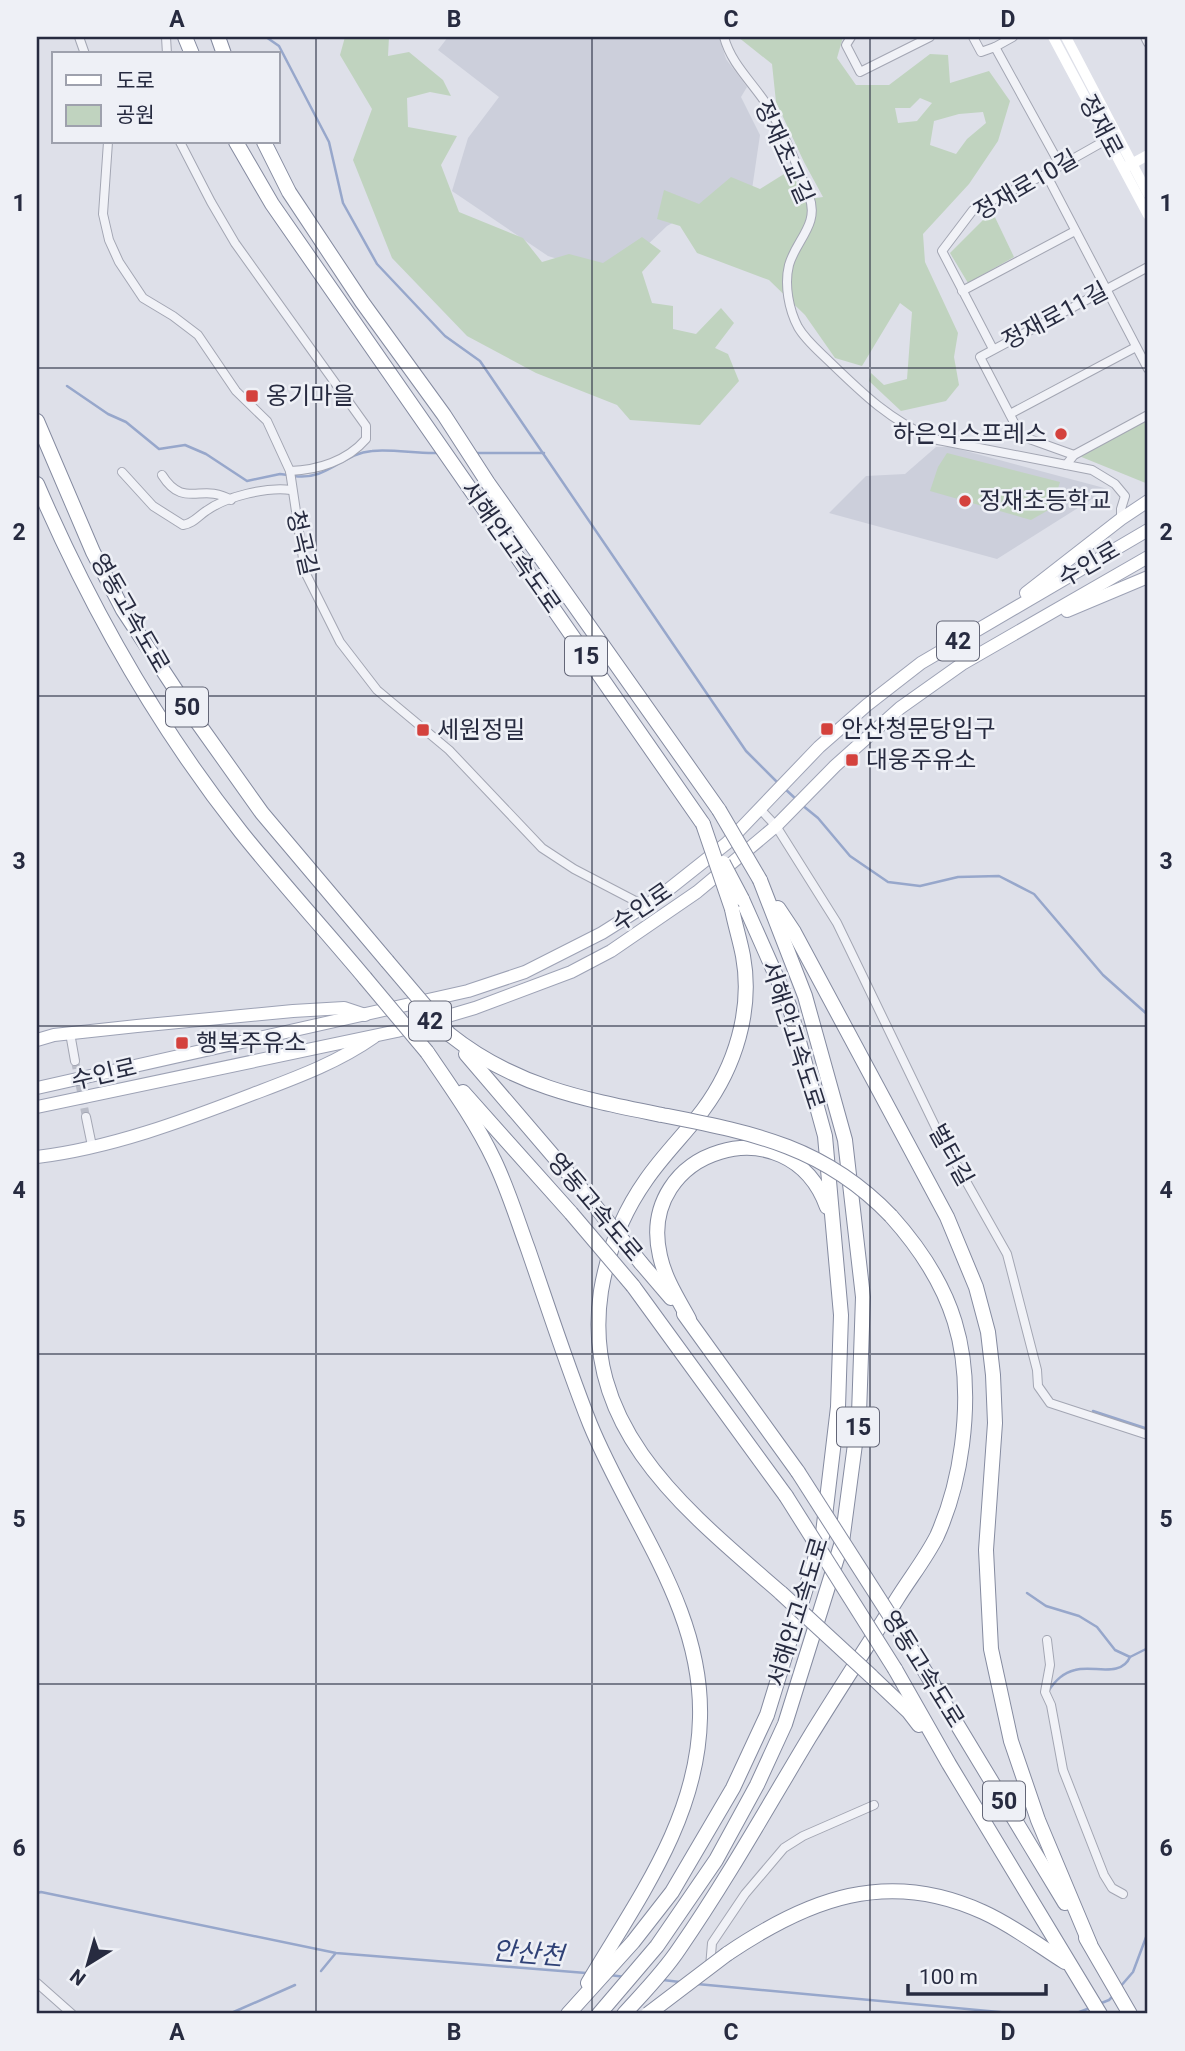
<svg xmlns="http://www.w3.org/2000/svg" width="1185" height="2051" font-family="Roboto,'Noto Sans KR',sans-serif">
	<style>
		.built { fill: #cccfdb }
		.green { fill: #c0d3bf; fill-rule: evenodd }
		.lines { fill: none; stroke-linecap: round; stroke-linejoin: round }
		.stream { stroke: #97a7cb; stroke-width: 2.5 }
		.street-tunnel { stroke: #b9bcc7; stroke-width: 8; stroke-dasharray: 8 4; stroke-linecap: butt }
		.street-casing { stroke: #a3a6b3; stroke-width: 10 }
		.primary-casing { stroke: #9da2b5; stroke-width: 14 }
		.highway-casing { stroke: #858ba0; stroke-width: 16 }
		.street { stroke: #f1f2f7; stroke-width: 8 }
		.secondary { stroke: #fff; stroke-width: 10 }
		.primary { stroke: #fff; stroke-width: 12 }
		.highway { stroke: #fff; stroke-width: 14 }
		.highway-bridge-casing { stroke: #858ba0; stroke-width: 16; stroke-linecap: butt }
		.highway-bridge { stroke: #fff; stroke-width: 14 }
		.grid { fill: none; stroke: #272b40; stroke-width: 2; stroke-opacity: 0.55 }
		.poi-dot { fill: #d4423d; stroke: #eef0f6; stroke-width: 2.5 }
		.labels { text-anchor: middle; dominant-baseline: central; stroke-width: 5; stroke-linejoin: round; paint-order: stroke }
		.shield { fill: #eef0f6; stroke: #636677; stroke-width: 2 }
		.shield-label { font-size: 23px; font-weight: bold; fill: #272b40 }
		.street-label { font-size: 24px; fill: #272b40; stroke: #eef0f6 }
		.poi-label { font-size: 24px; fill: #272b40; stroke: #eef0f6; text-anchor: start }
		.water-label { font-size: 26px; font-style: italic; fill: #2f4176; stroke: #eef0f6 }
		.neatline { fill: none; stroke: #272b40; stroke-width: 2.5 }
		.grid-label { font-size: 23px; text-anchor: middle; font-weight: bold; fill: #272b40 }
	</style>
	<rect width="100%" height="100%" fill="#dee0e9"/>
	<g class="built">
		<path d="M448 37H719L726 59 747 87 741 97 760 135 751 196 689 214 667 226 641 251 590 269 548 256 452 191 468 138 499 97 438 50Z"/>
		<path d="M936 447H951L1108 489 997 559 829 513 866 476 905 474Z"/>
	</g>
	<g class="green">
		<path d="M345 37H389L388 56 409 52 443 80 451 96 430 92 407 98 408 127 457 136 441 165 459 212 523 238 542 262 569 254 603 263 642 237 661 251 642 272 652 303 673 306V329L696 334 721 308 734 323 715 348 728 354 739 381 700 425 630 420 617 405 536 373 467 336 392 258 353 160 372 109 340 55Z"/>
		<path d="M738 37H843L837 58 856 85H889L930 54 948 55 950 83 989 71 1010 101 998 141 969 184 923 234 925 262 958 333 954 357 959 385 946 401 901 411 869 381 871 373 884 385 907 379 912 312 900 303 862 366 835 358 805 315 769 280 697 253 680 226 657 219 664 190 699 204 731 177 760 189 792 169 802 200 823 197 804 162 776 102 772 64ZM920 98 932 103 917 121 898 123 895 108H910ZM983 112 986 123 967 139 956 154 930 145 934 121 959 114Z"/>
		<path d="M992 211 1014 257 968 283 950 253Z"/>
		<path d="M1148 420V484L1079 456Z"/>
		<path d="M947 453 1060 482 1052 508 1031 520 930 491 938 467Z"/>
	</g>
	<g class="lines">
		<g class="stream">
			<path d="M266 37 279 46 329 142 343 203 377 264 445 336 480 361 746 751 779 784"/>
			<path d="M67 386 108 414 126 422 159 449 185 445 206 454 247 481 280 474 288 475"/>
			<path d="M474 453H544"/>
			<path d="M294 476C328 481 342 453 372 451 394 449 417 454 439 453"/>
			<path d="M784 788 797 800"/>
			<path d="M802 805 818 818 850 856 888 882 920 886 958 877 999 876 1034 894 1103 975 1148 1015"/>
			<path d="M1093 1411 1148 1429"/>
			<path d="M1027 1593 1046 1606 1079 1616 1097 1627 1115 1650 1130 1657 1148 1648"/>
			<path d="M1049 1690C1056 1680 1063 1673 1075 1670 1093 1665 1121 1678 1130 1657"/>
			<path d="M37 1893 41 1892 336 1953 586 1973"/>
			<path d="M321 1971 335 1954"/>
			<path d="M610 1975 625 1977"/>
			<path d="M663 1980 680 1982"/>
			<path d="M697 1984 1020 2014"/>
			<path d="M1120 1987 1133 1972 1148 1932"/>
			<path d="M1099 2004 1109 2000 1114 1995"/>
			<path d="M229 2014 295 1985"/>
			<path d="M1074 2014 1090 2008"/>
		</g>
		<path class="street-tunnel" d="M75 1061 86 1117"/>
		<g class="street-casing">
			<g id="street">
				<path d="M79 37 85 54"/>
				<path d="M166 37 167 54"/>
				<path d="M724 37C732 67 757 86 772 113 786 139 799 169 809 196 820 224 796 240 789 265 784 285 789 310 798 327 806 341 820 352 831 363 864 395 890 420 933 439L1092 470 1115 484 1125 496 1121 509V519"/>
				<path d="M851 37 846 45 860 72 930 37"/>
				<path d="M973 37 981 52 995 47 1060 165"/>
				<path d="M1145 37 1148 43"/>
				<path d="M995 47 1013 37"/>
				<path d="M108 142 103 214 109 240 119 262 143 298 173 316 198 335 236 391 267 421 290 471 305 572 340 642 377 690 449 750 542 848 574 869 645 906"/>
				<path d="M180 142 211 202 235 243 366 426V439C347 461 318 470 290 471"/>
				<path d="M1046 174 1148 369"/>
				<path d="M962 291 1075 231"/>
				<path d="M993 349 942 251 973 210 1046 174 1108 139"/>
				<path d="M1010 414 1136 347"/>
				<path d="M1074 455 1021 436 980 357 1148 267"/>
				<path d="M1066 465 1074 455 1148 415"/>
				<path d="M122 472 153 506 183 525C194 523 197 517 206 511 227 496 266 487 291 490"/>
				<path d="M162 475C184 510 202 482 231 500"/>
				<path d="M760 809 776 826 837 923 936 1128 1007 1254 1037 1370 1038 1386 1050 1403 1148 1435"/>
				<path d="M70 1033 75 1061"/>
				<path d="M86 1117 92 1146"/>
				<path d="M1047 1640 1050 1665 1045 1692 1051 1705 1063 1770 1104 1875 1112 1888 1123 1894"/>
				<path d="M710 1967 712 1943 745 1894 784 1848 803 1836 874 1805"/>
				<path d="M37 1983 72 2014"/>
			</g>
		</g>
		<g class="primary-casing">
			<g id="primary">
				<path d="M1026 593 1121 519 1148 501"/>
				<path d="M1067 611 1148 577"/>
				<path d="M37 1040 54 1035 137 1026 293 1011 344 1008 365 1015"/>
				<path d="M37 1088 468 991 525 972 602 933 659 897 727 843 819 747 867 705 921 663 1148 530"/>
				<path d="M37 1107 397 1031 475 1008 571 972 611 951 697 892 776 826 835 766 900 708 962 664 1148 557"/>
				<path d="M37 1157C111 1148 183 1121 253 1094 295 1078 337 1063 374 1037"/>
			</g>
		</g>
		<g class="highway-casing">
			<g id="highway">
				<path d="M185 37 192 54"/>
				<path d="M218 37 224 54"/>
				<path d="M236 142 272 204 703 824"/>
				<path d="M264 142 289 192 362 302 444 415 488 483 719 810"/>
				<path d="M37 421 93 552 123 610 193 716 262 813 387 961"/>
				<path d="M37 484C90 607 158 727 241 832 281 882 324 929 365 978"/>
				<path d="M778 908 794 932 947 1217 976 1287 988 1332 993 1375 995 1423 986 1550 991 1649 1011 1741 1038 1820 1090 1944"/>
				<path d="M732 909C735 925 740 940 743 956 753 1010 735 1067 703 1110 685 1134 663 1155 646 1180 622 1214 608 1250 601 1291 580 1429 688 1512 781 1593"/>
				<path d="M449 1034C514 1086 582 1099 662 1115"/>
				<path d="M427 1052C451 1087 476 1122 494 1160 508 1189 517 1219 528 1249 548 1307 567 1366 590 1424 630 1522 703 1608 700 1718 698 1819 637 1900 588 1983"/>
				<path d="M466 1054 579 1186"/>
				<path d="M463 1092 571 1213"/>
				<path d="M641 1263 671 1298"/>
				<path d="M633 1286 786 1496"/>
				<path d="M684 1314 798 1472"/>
				<path d="M689 1319C678 1299 665 1279 660 1256 635 1149 789 1102 827 1207"/>
				<path d="M917 1658 1065 1903"/>
				<path d="M895 1669 949 1764 1100 2014"/>
				<path d="M871 1676 909 1712 919 1725"/>
				<path d="M1086 1938 1130 2014"/>
				<path d="M727 1954C808 1899 887 1868 983 1912 1012 1925 1038 1945 1065 1962"/>
				<path d="M568 2014 633 1942 672 1892 733 1788 767 1715 823 1533 838 1407 841 1315 825 1136 789 1005 742 899"/>
				<path d="M599 2014 657 1946 716 1860 757 1785 785 1724 842 1542 859 1414 863 1297 845 1140 805 996 760 880"/>
				<path d="M624 2014C643 1993 663 1973 679 1949 726 1881 767 1808 809 1738 838 1691 868 1645 897 1599 910 1578 926 1558 937 1536 950 1507 958 1476 962 1445 974 1351 954 1286 891 1216"/>
			</g>
		</g>
		<use href="#street" class="street"/>
		<g class="secondary">
			<path d="M1053 37 1148 215"/>
			<path d="M1066 37 1148 194"/>
			<path d="M1126 167 1148 155"/>
		</g>
		<use href="#primary" class="primary"/>
		<use href="#highway" class="highway"/>
		<g class="highway-bridge-casing">
			<g id="highway-bridge">
				<path d="M719 810 760 880"/>
				<path d="M703 824 732 909"/>
				<path d="M723 863 742 899"/>
				<path d="M387 961 449 1034"/>
				<path d="M365 978 427 1052"/>
				<path d="M662 1115C753 1133 824 1146 891 1216"/>
				<path d="M579 1186 641 1263"/>
				<path d="M571 1213 633 1286"/>
				<path d="M798 1472 917 1658"/>
				<path d="M786 1496 895 1669"/>
				<path d="M781 1593 871 1676"/>
				<path d="M648 2014 727 1954"/>
			</g>
		</g>
		<use href="#highway-bridge" class="highway-bridge"/>
	</g>
	<path class="grid" d="M316 37V2014M592 37V2014M870 37V2014M37 368H1148M37 696H1148M37 1026H1148M37 1354H1148M37 1684H1148"/>
	<g class="poi-dot">
		<rect x="245" y="389" width="14" height="14" rx="3.5"/>
		<circle cx="1061" cy="434" r="7"/>
		<circle cx="965" cy="501" r="7"/>
		<rect x="820" y="722" width="14" height="14" rx="3.5"/>
		<rect x="416" y="723" width="14" height="14" rx="3.5"/>
		<rect x="845" y="753" width="14" height="14" rx="3.5"/>
		<rect x="175" y="1036" width="14" height="14" rx="3.5"/>
	</g>
	<g class="labels">
		<g class="shield">
			<rect x="937" y="621.5" width="42" height="39" rx="5"/>
			<rect x="565" y="636.5" width="42" height="39" rx="5"/>
			<rect x="166" y="687.5" width="42" height="39" rx="5"/>
			<rect x="409" y="1001.5" width="42" height="39" rx="5"/>
			<rect x="837" y="1407.5" width="42" height="39" rx="5"/>
			<rect x="983" y="1781.5" width="42" height="39" rx="5"/>
		</g>
		<g class="shield-label">
			<text x="958" y="641">42</text>
			<text x="586" y="656">15</text>
			<text x="187" y="707">50</text>
			<text x="430" y="1021">42</text>
			<text x="858" y="1427">15</text>
			<text x="1004" y="1801">50</text>
		</g>
		<g class="street-label">
			<text transform="translate(1101 126) rotate(62)">정재로</text>
			<text transform="translate(784 152) rotate(66)">정재초교길</text>
			<text transform="translate(1026 185) rotate(-30)">정재로10길</text>
			<text transform="translate(1055 316) rotate(-28)">정재로11길</text>
			<text transform="translate(302 543) rotate(77)">청곡길</text>
			<text transform="translate(511 547) rotate(55)">서해안고속도로</text>
			<text transform="translate(1089 564) rotate(-30)">수인로</text>
			<text transform="translate(130 613) rotate(60)">영동고속도로</text>
			<text transform="translate(642 907) rotate(-34)">수인로</text>
			<text transform="translate(793 1035) rotate(72)">서해안고속도로</text>
			<text transform="translate(104 1074) rotate(-13)">수인로</text>
			<text transform="translate(951 1155) rotate(61)">벌터길</text>
			<text transform="translate(595 1207) rotate(50)">영동고속도로</text>
			<text transform="translate(798 1612) rotate(-73)">서해안고속도로</text>
			<text transform="translate(923 1669) rotate(58)">영동고속도로</text>
		</g>
		<g class="poi-label">
			<text x="266" y="396">옹기마을</text>
			<text x="1047" y="434" text-anchor="end">하은익스프레스</text>
			<text x="979" y="501">정재초등학교</text>
			<text x="841" y="729">안산청문당입구</text>
			<text x="437" y="730">세원정밀</text>
			<text x="866" y="760">대웅주유소</text>
			<text x="196" y="1043">행복주유소</text>
		</g>
		<g class="water-label">
			<text transform="translate(528 1953) rotate(5)">안산천</text>
		</g>
	</g>
	<rect width="1185" height="2051" fill="none" stroke="#eef0f6" stroke-width="77"/>
	<rect x="52" y="52" width="228" height="91" fill="#eef0f6" stroke="#9ea1ad" stroke-width="2"/>
	<rect x="66" y="75" width="35" height="10" fill="#ffffff" stroke="#9ea1ad" stroke-width="2"/>
	<text x="116" y="88" font-size="21" fill="#272b40">도로</text>
	<rect x="66" y="105" width="35" height="21" fill="#c0d3bf" stroke="#9ea1ad" stroke-width="2"/>
	<text x="116" y="122" font-size="21" fill="#272b40">공원</text>
	<g transform="translate(88 1964) rotate(217)" stroke="#eef0f6" stroke-width="5" paint-order="stroke">
	<path d="M0-5L12 26L0 18L-12 26Z" fill="#272b40"/>
	<text y="-10" font-size="19" font-weight="bold" text-anchor="middle" fill="#272b40">N</text>
	</g>
	<path d="M908 1984v10h138v-10" fill="none" stroke="#272b40" stroke-width="3.5"/>
	<text x="919" y="1984" font-size="21" fill="#272b40" stroke="#eef0f6" stroke-width="5" paint-order="stroke">100 m</text>
	<rect x="38" y="38" width="1108" height="1974" class="neatline"/>
	<g class="grid-label">
		<text x="177" y="27">A</text>
		<text x="454" y="27">B</text>
		<text x="731" y="27">C</text>
		<text x="1008" y="27">D</text>
		<text x="19" y="211">1</text>
		<text x="1166" y="211">1</text>
		<text x="19" y="540">2</text>
		<text x="1166" y="540">2</text>
		<text x="19" y="869">3</text>
		<text x="1166" y="869">3</text>
		<text x="19" y="1198">4</text>
		<text x="1166" y="1198">4</text>
		<text x="19" y="1527">5</text>
		<text x="1166" y="1527">5</text>
		<text x="19" y="1856">6</text>
		<text x="1166" y="1856">6</text>
		<text x="177" y="2040">A</text>
		<text x="454" y="2040">B</text>
		<text x="731" y="2040">C</text>
		<text x="1008" y="2040">D</text>
	</g>
</svg>
